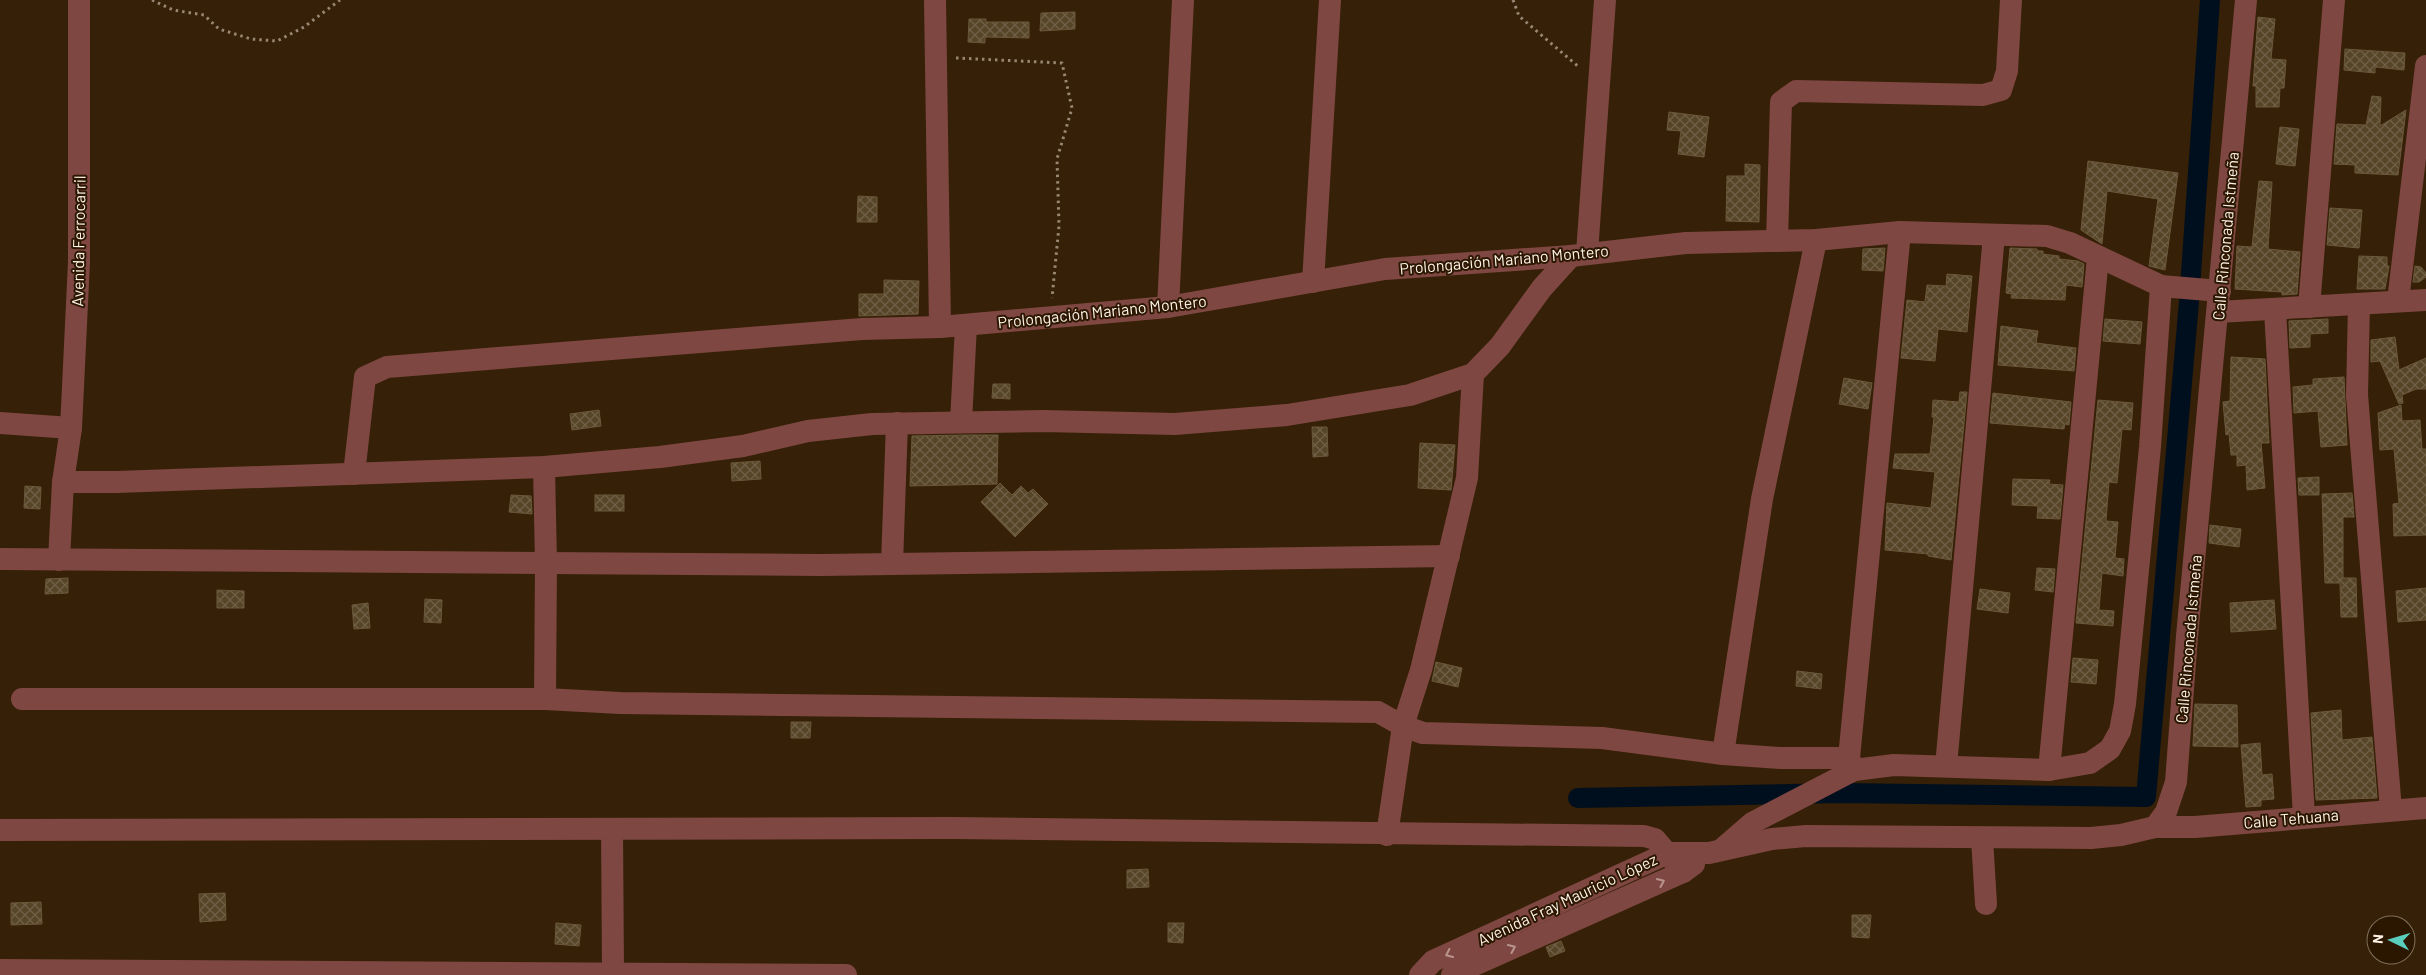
<svg xmlns="http://www.w3.org/2000/svg" width="2426" height="975" font-family="Barlow,sans-serif">
	<style>
		.lines { fill: none; stroke-linecap: round; stroke-linejoin: round }
		.canal { stroke: #000f1e; stroke-width: 20 }
		.building { fill: url(#building-cross-hatch); stroke: #6b583b }
		.path { stroke: #988774; stroke-width: 3; stroke-dasharray: 2.5 4; stroke-linecap: butt }
		.minor { stroke: #7e4741; stroke-width: 22 }
		.oneway { stroke: #b8948b }
		.labels { text-anchor: middle; dominant-baseline: central; stroke-width: 4; stroke-linejoin: round; paint-order: stroke }
		.street-label { font-size: 16px; fill: #fef2e6; stroke: #2b1700 }
	</style>
	<defs>
		<pattern id="building-cross-hatch" width="8" height="8" patternUnits="userSpaceOnUse" patternTransform="scale(1.25)"><rect width="8" height="8" fill="#574528"/><path d="M0 0l8 8M0 8l8-8" fill="none" stroke="#706047"/></pattern>
	</defs>
	<rect width="100%" height="100%" fill="#362007"/>
	<g class="lines">
		<path class="canal" d="M1578 798 1840 793 2146 797 2189 302 2210 0"/>
	</g>
	<g class="building">
		<path d="M1075 12V29L1040 31 1041 13Z"/>
		<path d="M2258 17 2275 19 2271 59 2286 60 2284 88H2280L2279 107H2256V86H2253Z"/>
		<path d="M969 19H986V22H1029V38L985 37V43L968 42Z"/>
		<path d="M2345 49 2405 53 2404 70 2375 67V73L2344 70Z"/>
		<path d="M2372 96 2381 97 2380 126 2406 110 2398 175 2355 173V165L2334 164 2337 124 2366 125Z"/>
		<path d="M1669 112 1709 117 1704 157 1678 154 1681 131 1667 130Z"/>
		<path d="M2280 127 2299 129 2295 166 2276 164Z"/>
		<path d="M2088 161 2178 173 2165 270 2149 266 2158 199 2107 191 2102 244 2081 230Z"/>
		<path d="M1745 164 1760 165 1759 222 1726 221 1727 176H1745Z"/>
		<path d="M2259 181 2272 182 2268 249 2300 252 2297 294 2282 295V292L2235 289 2237 246 2252 247Z"/>
		<path d="M858 196 877 197V222H857Z"/>
		<path d="M2330 208 2362 210 2359 248 2327 245Z"/>
		<path d="M1885 248 1883 271 1862 270 1863 249Z"/>
		<path d="M2010 248 2037 249V251H2043V254L2059 256V259L2078 261 2084 264 2082 287 2066 285 2065 300 2011 298 2012 294 2006 293Z"/>
		<path d="M2359 256 2387 257V266H2389L2385 289H2357Z"/>
		<path d="M2415 266 2421 267 2426 273V277L2419 282H2413Z"/>
		<path d="M1947 274 1972 276 1967 332 1938 329 1935 361 1901 358 1907 300 1925 302 1927 285 1946 286Z"/>
		<path d="M884 280 919 281 918 314 859 316V294H884Z"/>
		<path d="M2105 319 2142 322 2140 344 2103 341Z"/>
		<path d="M2328 319V333L2310 334V347L2290 348 2289 321Z"/>
		<path d="M2001 326 2038 331 2036 343 2076 348 2074 371 1998 365Z"/>
		<path d="M2395 337 2399 370 2426 358V389H2416L2402 395 2403 403 2399 404 2380 361 2371 362V340Z"/>
		<path d="M2231 357 2265 359 2269 443H2261L2265 488 2247 490 2246 465 2237 466V455H2231L2229 434 2226 435 2223 402 2230 401Z"/>
		<path d="M2344 377 2347 445 2321 447 2318 411 2294 413 2293 387 2313 385V379Z"/>
		<path d="M1844 378 1872 383 1868 409 1839 404Z"/>
		<path d="M993 384H1010V399L992 398Z"/>
		<path d="M1960 392H1967L1951 560 1928 556V554L1885 550 1887 503 1931 508 1935 472 1893 468 1895 454H1930L1934 417H1932L1933 400 1959 402Z"/>
		<path d="M1993 393 2071 402 2069 425 2065 424 2064 429 1990 423Z"/>
		<path d="M2098 400 2133 403 2131 430 2122 429 2117 483 2109 482 2106 521 2118 522 2115 558 2124 559 2123 576 2102 573 2099 610 2114 611 2113 626 2076 623Z"/>
		<path d="M2401 405 2402 421 2420 420 2422 449H2426V535L2394 536 2393 504 2399 503 2394 449 2380 450 2378 413Z"/>
		<path d="M599 410 601 426 572 430 570 414Z"/>
		<path d="M1312 427H1327L1328 456 1313 457Z"/>
		<path d="M968 435H998L997 484 910 486 912 436Z"/>
		<path d="M1420 443 1455 445 1451 490 1418 488Z"/>
		<path d="M760 461 761 479 732 481 731 463Z"/>
		<path d="M2319 477V495H2299L2298 478Z"/>
		<path d="M2013 479 2050 480 2049 484 2063 485 2060 519 2037 518 2038 506 2012 505Z"/>
		<path d="M1000 483 1012 495 1021 486 1028 493 1033 489 1048 504 1015 537 981 502Z"/>
		<path d="M25 486 41 487 40 509 24 508Z"/>
		<path d="M2352 493 2354 517H2343V578H2356L2357 617H2341L2340 583H2325L2322 494Z"/>
		<path d="M511 495 531 496 532 514 509 512Z"/>
		<rect x="595" y="495" width="29" height="16"/>
		<path d="M2210 525 2241 529 2239 547 2209 543Z"/>
		<path d="M2037 568 2055 569 2053 592 2035 590Z"/>
		<path d="M68 578V593L45 594 46 579Z"/>
		<path d="M2426 588V620L2398 622 2396 591Z"/>
		<path d="M1980 589 2010 593 2008 613 1977 609Z"/>
		<path d="M217 590 244 591V608H217Z"/>
		<path d="M425 599 442 600 441 623 424 622Z"/>
		<path d="M2274 600 2276 629 2231 632 2230 603Z"/>
		<path d="M368 603 370 628 354 629 352 605Z"/>
		<path d="M2073 658 2098 660 2096 684 2071 682Z"/>
		<path d="M1436 662 1462 668 1458 687 1432 681Z"/>
		<path d="M1797 671 1822 674 1821 689 1796 686Z"/>
		<path d="M2195 704 2237 705 2238 747 2193 746Z"/>
		<path d="M2341 710 2342 740 2372 737 2377 798 2316 800 2311 713Z"/>
		<path d="M791 722H811L810 738H791Z"/>
		<path d="M2260 743 2262 775 2272 774 2274 799 2261 800V806L2246 807 2241 745Z"/>
		<path d="M1148 869 1149 887 1127 888V870Z"/>
		<path d="M225 893 226 920 200 922 199 894Z"/>
		<path d="M41 902 42 924 11 925V903Z"/>
		<path d="M1852 915H1871L1869 938 1852 937Z"/>
		<path d="M556 923 581 925 579 946 555 944Z"/>
		<path d="M1168 923H1184L1183 943 1168 942Z"/>
		<path d="M1561 941 1565 951 1550 957 1546 947Z"/>
	</g>
	<g class="lines">
		<g class="path">
			<path d="M152 0 173 10 204 15 219 29 251 39 277 41 304 27 340 0"/>
			<path d="M1513 0 1519 16 1580 68"/>
			<path d="M956 58 1062 63 1072 108 1057 159 1059 226 1052 298"/>
		</g>
		<g class="minor">
			<path d="M935 0 940 327"/>
			<path d="M1777 241 1781 102 1796 91 1983 95 2001 90 2007 71 2011 0"/>
			<path d="M1587 253 1605 0"/>
			<path d="M1313 282 1330 0"/>
			<path d="M2398 301 2426 66"/>
			<path d="M2359 304 2357 395 2391 810"/>
			<path d="M1168 307 1183 0"/>
			<path d="M2309 307 2334 0"/>
			<path d="M2275 310 2304 817"/>
			<path d="M2218 312 2426 300"/>
			<path d="M961 422 966 325"/>
			<path d="M0 423 71 428"/>
			<path d="M544 467 546 563 545 699"/>
			<path d="M354 474 365 377 387 367 862 329 940 327 1168 307 1385 269 1571 256 1686 243 1816 240 1900 232 2047 236 2070 243 2161 286 2220 291"/>
			<path d="M63 482H117L544 467 660 457 743 446 808 431 872 424 1043 421 1175 424 1287 415 1410 395 1473 374 1500 346 1542 288 1571 256"/>
			<path d="M0 559 821 565 1449 556"/>
			<path d="M59 560 63 482 71 428 79 262V0"/>
			<path d="M892 564 897 423"/>
			<path d="M22 699H545L620 703 1378 712 1403 726 1423 733 1602 738 1723 754 1780 758H1849"/>
			<path d="M1723 754 1762 499 1816 240"/>
			<path d="M1946 766 1994 235"/>
			<path d="M1854 770 1849 758 1900 232"/>
			<path d="M2049 770 2098 257"/>
			<path d="M2155 827H2195L2426 808"/>
			<path d="M612 829 613 973"/>
			<path d="M0 830 953 828 1644 836 1655 839 1683 872"/>
			<path d="M1387 835 1403 726 1421 670 1467 478 1473 374"/>
			<path d="M1982 838 1986 904"/>
			<path d="M1722 849 1752 823 1854 770 1894 765 2049 770 2090 763 2110 749 2120 731 2125 704 2150 447 2161 286"/>
			<path d="M0 970 846 975"/>
			<path d="M1420 975 1433 961 1668 853H1709L1772 839 1806 836 2091 838 2121 835 2155 827 2166 812 2176 782 2187 636 2246 0"/>
			<path d="M1452 975 1683 872 1694 864"/>
		</g>
	</g>
	<defs><path id="oneway-chevron" d="M-2-3.5L2.5 0L-2 3.5" fill="none" stroke-width="1.6" stroke-linecap="round" stroke-linejoin="round" transform="scale(1.25)"/></defs>
	<g class="oneway">
		<use href="#oneway-chevron" transform="translate(1661 882) rotate(-24)"/>
		<use href="#oneway-chevron" transform="translate(1512 948) rotate(-24)"/>
		<use href="#oneway-chevron" transform="translate(1449 954) rotate(155)"/>
	</g>
	<g class="labels">
		<g class="street-label">
			<text transform="translate(2225 236) rotate(-85)">Calle Rinconada Istmeña</text>
			<text transform="translate(78 241) rotate(-89)">Avenida Ferrocarril</text>
			<text transform="translate(1504 259) rotate(-5)">Prolongación Mariano Montero</text>
			<text transform="translate(1102 311) rotate(-6)">Prolongación Mariano Montero</text>
			<text transform="translate(2188 639) rotate(-85)">Calle Rinconada Istmeña</text>
			<text transform="translate(2291 818) rotate(-5)">Calle Tehuana</text>
			<text transform="translate(1567 899) rotate(-25)">Avenida Fray Mauricio López</text>
		</g>
	</g>
	<g transform="translate(2391 940) rotate(275)"><circle r="24" fill="#2b1700" stroke="#7f6f5c"/>
	<path d="M0-4L9 19L0 12L-9 19Z" fill="#5acebd"/>
	<text y="-8" font-size="14" font-weight="bold" text-anchor="middle" fill="#fef2e6">N</text>
	</g>
</svg>
